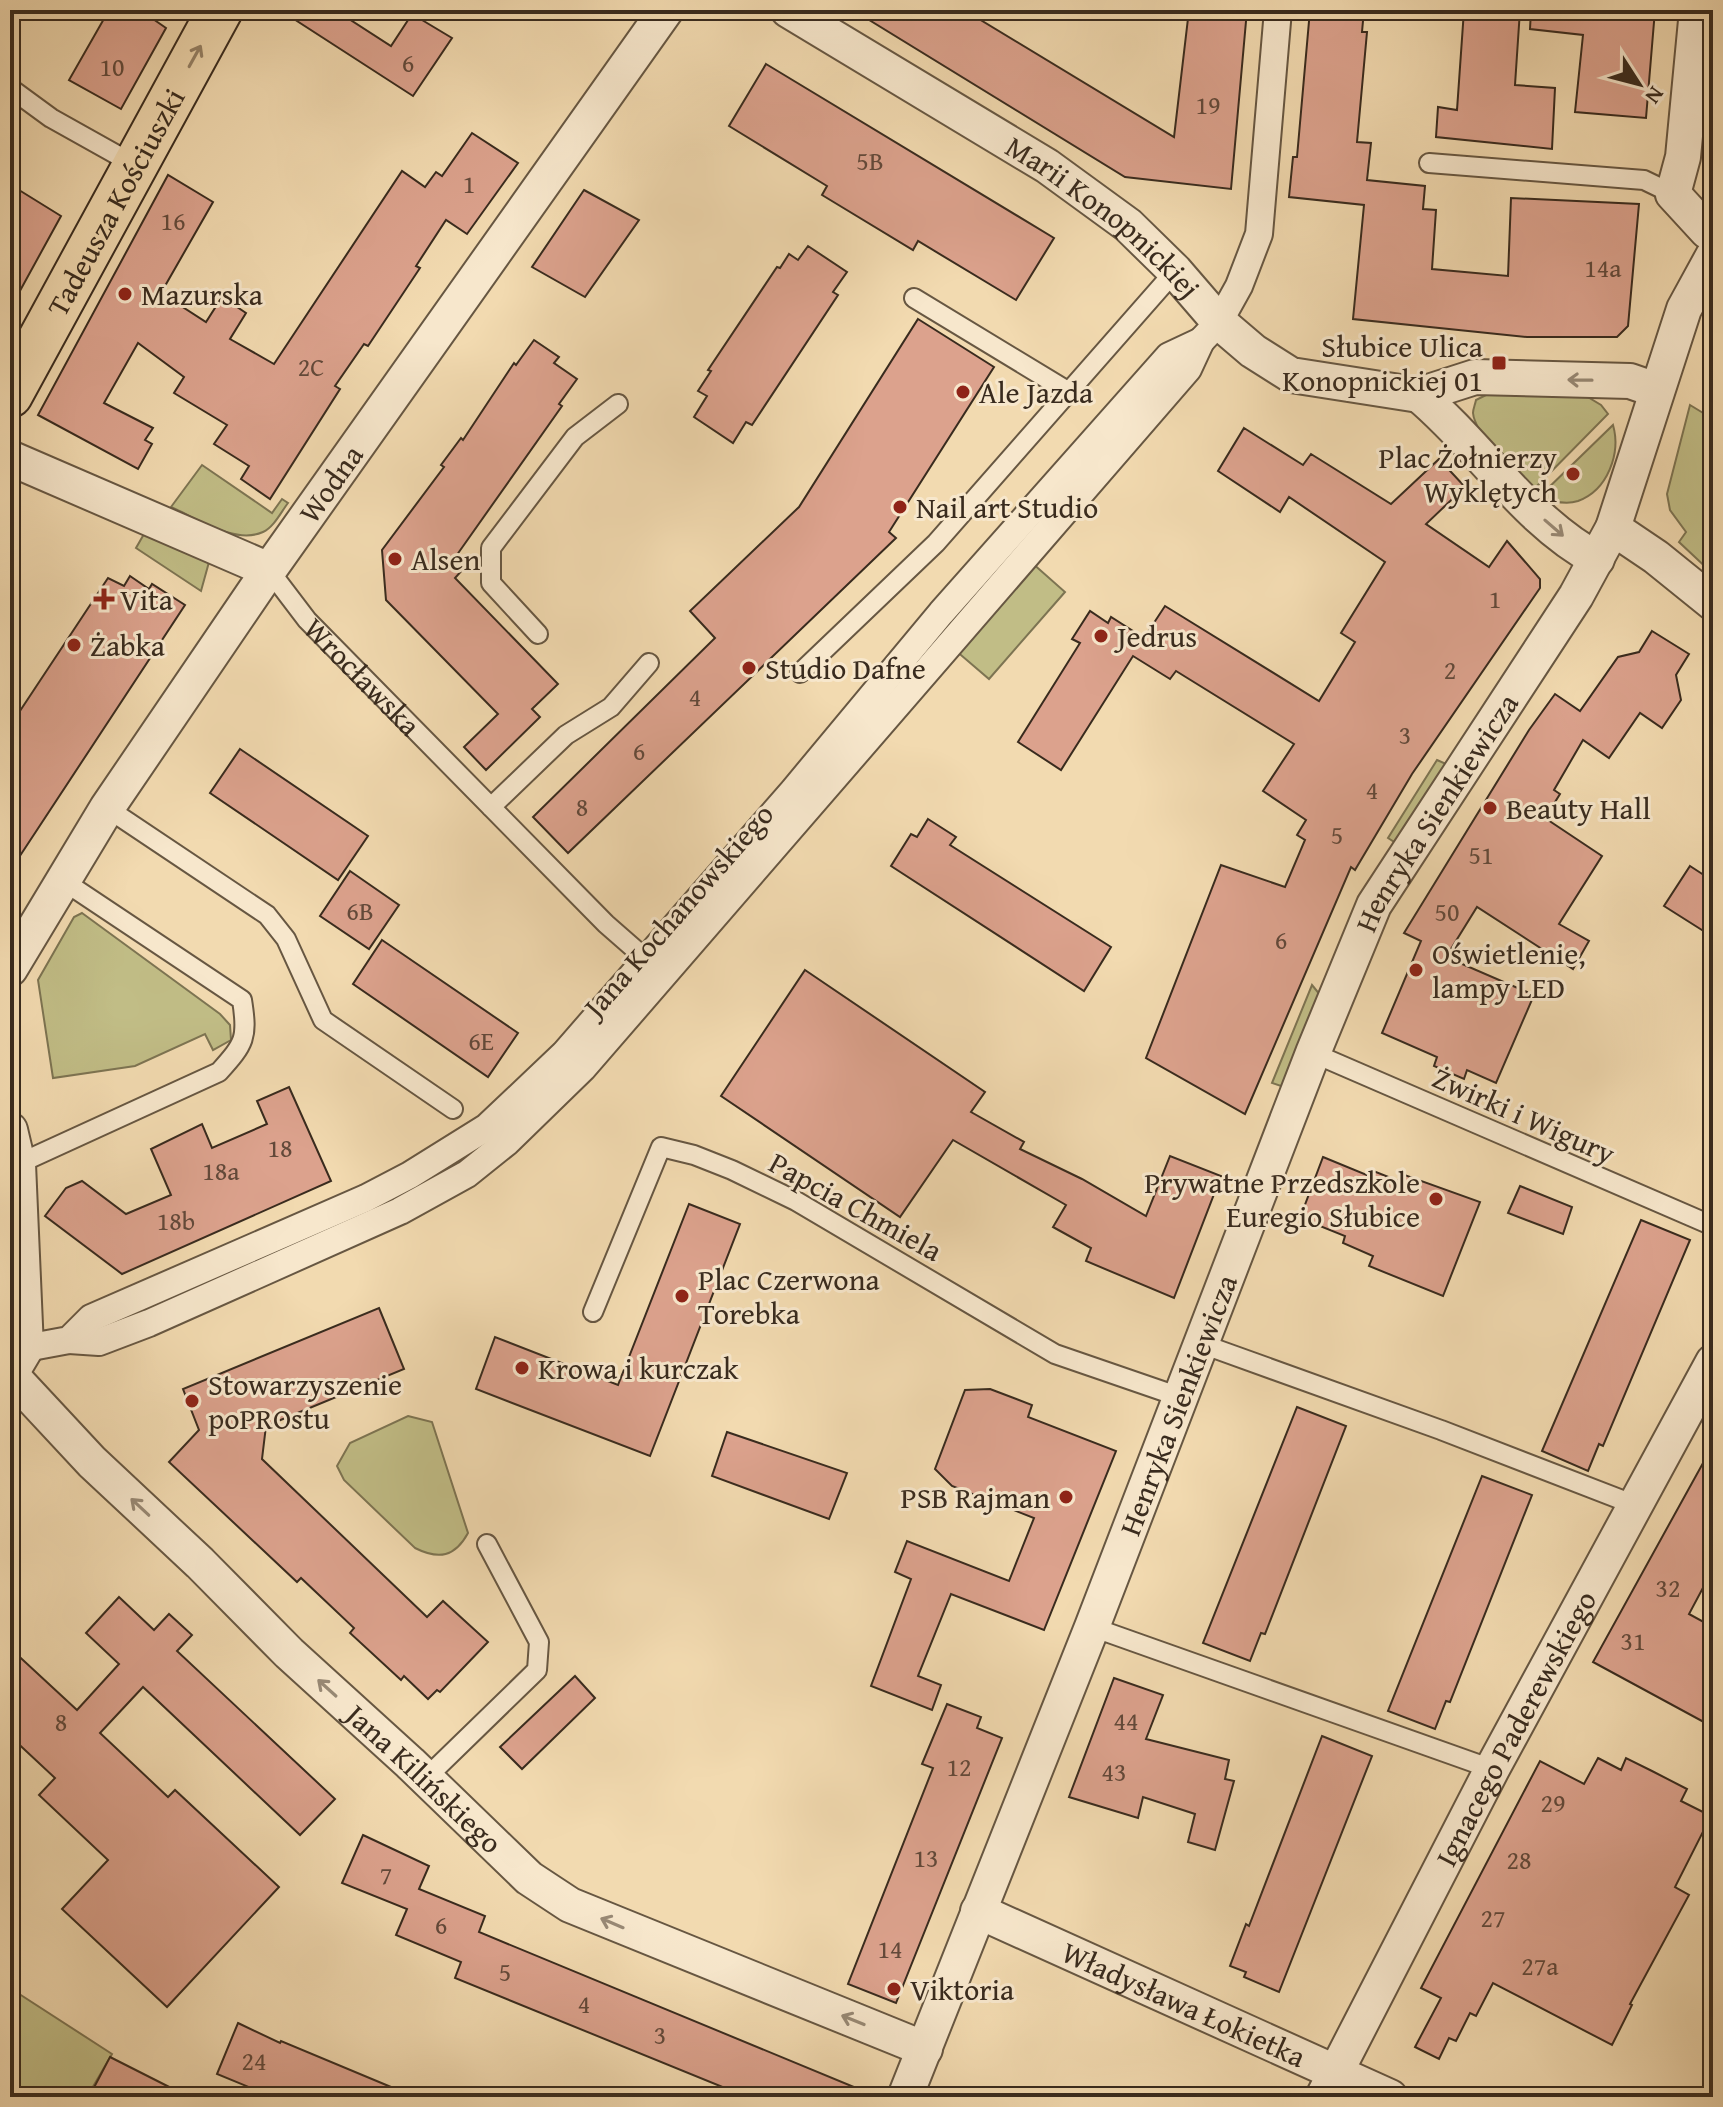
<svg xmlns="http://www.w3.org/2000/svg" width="1723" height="2107" font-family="'Gentium Book Plus',serif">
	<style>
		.green { fill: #c1bd86; stroke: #7d7452; stroke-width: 2 }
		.building { fill: #dca28d; stroke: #392b1e; stroke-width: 2 }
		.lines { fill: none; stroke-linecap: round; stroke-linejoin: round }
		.service-casing { stroke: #675742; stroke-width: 22 }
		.pedestrian-casing { stroke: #675742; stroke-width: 30 }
		.minor-casing { stroke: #675742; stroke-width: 38 }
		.primary-casing { stroke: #392b1e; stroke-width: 48 }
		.service { stroke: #f7e7cc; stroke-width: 18 }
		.pedestrian { stroke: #f7e7cc; stroke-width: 26 }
		.minor { stroke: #f7e7cc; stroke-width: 34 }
		.primary { stroke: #f2dab0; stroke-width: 44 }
		.oneway { stroke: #968267 }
		.oneway2 { stroke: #988975 }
		.poi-dot { fill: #8f2418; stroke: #f7e7cc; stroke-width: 3 }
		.labels { text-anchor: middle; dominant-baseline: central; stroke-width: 6; stroke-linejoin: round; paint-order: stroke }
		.number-label { font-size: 26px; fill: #62493a }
		.street-label { font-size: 30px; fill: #392b1e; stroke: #f7e7cc }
		.poi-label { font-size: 30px; fill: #392b1e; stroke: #f7e7cc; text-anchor: start }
	</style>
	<rect width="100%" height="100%" fill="#f2dab0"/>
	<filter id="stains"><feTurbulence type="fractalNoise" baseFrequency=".0025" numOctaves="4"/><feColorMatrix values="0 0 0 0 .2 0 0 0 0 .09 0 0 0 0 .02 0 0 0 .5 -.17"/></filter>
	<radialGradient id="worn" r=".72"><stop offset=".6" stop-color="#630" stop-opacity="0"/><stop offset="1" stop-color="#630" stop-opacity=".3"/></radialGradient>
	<g class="green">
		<path d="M1488 394 1586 396 1601 405 1608 414 1532 491C1517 476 1475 435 1473 413 1473 409 1475 405 1476 400Z"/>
		<path d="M1690 405 1713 419V574L1679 542 1686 532 1670 510 1667 494Z"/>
		<path d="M1613 425C1621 453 1608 490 1578 501 1566 505 1551 501 1540 496Z"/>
		<path d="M202 465 272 513 282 499 288 503C281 512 274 527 263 532 235 545 197 518 171 507Z"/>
		<path d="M144 534 209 562 201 591 136 548Z"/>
		<path d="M1031 562 1065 592 989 679 955 650Z"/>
		<path d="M1437 760 1446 764 1396 843 1388 838Z"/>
		<path d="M82 913 220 1014 230 1025 231 1040 213 1050 205 1034 135 1066 53 1078 38 980 74 917Z"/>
		<path d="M1312 985 1321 996 1287 1088 1272 1083Z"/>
		<path d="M408 1416 432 1422 468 1533C455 1557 439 1560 415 1548L344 1480 337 1466 350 1443Z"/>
		<path d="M10 1988 112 2054 87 2097H10Z"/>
	</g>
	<g class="building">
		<path d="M109 10H140L166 28 121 109 69 80Z"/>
		<path d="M280 10H335L391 46 412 14 452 38 413 96Z"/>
		<path d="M853 10H964L1174 137 1189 10H1247L1231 189 1125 177Z"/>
		<path d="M1310 10H1364L1362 32H1367L1357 142 1371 143 1367 180 1425 186 1423 209 1436 210 1432 269 1508 276 1511 198 1639 204 1628 326 1617 337H1527L1353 319 1364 205 1289 197 1293 157H1297Z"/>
		<path d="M1464 10H1520L1515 85 1555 88 1552 149 1436 137 1438 107 1457 110Z"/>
		<path d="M1531 10H1655L1646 118 1575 112 1583 35 1530 29Z"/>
		<path d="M766 64 1054 238 1016 300 918 241 913 250 822 195 827 186 729 126Z"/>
		<path d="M472 133 518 163 467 234 446 220 416 266 420 268 368 346 364 344 335 386 340 389 270 499 241 479 249 466 214 444 227 425 174 393 184 377 138 343 104 403 153 428 145 440 152 444 138 469 38 415 168 175 213 202 161 293 206 322 222 297 246 313 230 339 274 364 402 171 425 187 436 172 442 176Z"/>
		<path d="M19 190 61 216 10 309V206Z"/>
		<path d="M584 190 639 220 585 297 532 267Z"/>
		<path d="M808 246 847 272 833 292 838 295 752 425 746 422 733 443 694 417 707 396 698 391 711 371 708 370 777 267 780 268 789 254 798 260Z"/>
		<path d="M918 319 994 367 889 532 896 538 568 853 533 817 715 638 690 611 799 507Z"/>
		<path d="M534 340 559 357 554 363 577 379 559 404 562 406 454 559 464 568 455 578 558 684 532 709 540 717 486 770 464 747 498 714 386 600 382 550 444 467 441 465 461 438 463 440 514 363 516 365Z"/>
		<path d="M1244 428 1303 465 1311 454 1391 504 1439 459 1465 487 1426 524 1489 567 1507 541 1540 579V588L1412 774 1355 870 1351 867 1245 1114 1146 1058 1221 865 1285 887 1305 840 1297 835 1306 820 1263 791 1294 744 1176 671 1170 679 1133 656 1061 770 1018 742 1080 643 1072 639 1090 611 1108 623 1111 617 1144 638 1165 606 1319 701 1355 642 1341 633 1385 562 1289 497 1280 512 1218 471Z"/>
		<path d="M130 576 149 589 152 584 185 605 10 871V726L108 578 124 586Z"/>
		<path d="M1652 631 1689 654 1676 675 1681 700 1662 728 1640 713 1609 758 1583 740 1554 790 1560 794 1545 818 1602 856 1559 924 1589 941 1573 969 1477 907 1446 957 1534 995 1496 1083 1467 1070 1464 1079 1434 1066 1437 1057 1382 1033 1421 941 1404 933 1529 730 1555 694 1580 711 1618 657 1639 652Z"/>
		<path d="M240 749 368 836 338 880 210 793Z"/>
		<path d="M928 819 956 837 950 845 1111 947 1084 991 891 866 911 834 917 837Z"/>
		<path d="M1690 866 1713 881V937L1664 906Z"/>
		<path d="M350 871 399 905 369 949 320 916Z"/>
		<path d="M382 940 518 1033 488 1077 353 984Z"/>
		<path d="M805 970 985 1092 971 1112 1024 1142 1020 1149 1082 1179 1146 1216 1170 1156 1221 1176 1174 1298 1086 1261 1091 1248 1053 1227 1066 1205 953 1140 900 1217 721 1096Z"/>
		<path d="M289 1087 331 1181 122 1274 45 1216 66 1188 82 1181 126 1214 171 1195 151 1149 202 1124 212 1148 267 1124 257 1101Z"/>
		<path d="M1323 1157 1369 1176 1371 1170 1401 1182 1402 1174 1480 1202 1443 1296 1369 1266 1373 1256 1343 1243 1345 1236 1300 1218Z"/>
		<path d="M1520 1186 1572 1207 1563 1234 1508 1213Z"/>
		<path d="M689 1204 740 1224 650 1456 476 1389 495 1337 618 1385Z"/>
		<path d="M1641 1220 1690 1240 1603 1446 1599 1444 1588 1471 1542 1451Z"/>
		<path d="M379 1308 404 1369 266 1426 262 1459 427 1617 443 1601 488 1642 440 1692 437 1690 428 1699 404 1676 401 1680 350 1633 354 1628 301 1578 297 1582 169 1462 199 1430 183 1389Z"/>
		<path d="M990 1389 1032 1405 1028 1417 1116 1451 1044 1630 951 1594 918 1676 941 1685 932 1710 871 1686 911 1579 895 1572 907 1541 1009 1581 1034 1518 952 1486 935 1469 965 1390Z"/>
		<path d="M1297 1407 1346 1426 1265 1634 1261 1633 1250 1661 1203 1643Z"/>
		<path d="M727 1432 847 1473 829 1519 712 1476Z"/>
		<path d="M1713 1445V1569L1689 1614 1713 1627V1727L1593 1662Z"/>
		<path d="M1482 1476 1532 1495 1450 1702 1446 1701 1435 1729 1388 1711Z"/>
		<path d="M119 1597 154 1630 169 1614 192 1635 177 1651 335 1799 300 1835 143 1687 100 1733 168 1797 175 1790 279 1887 167 2007 62 1909 108 1860 39 1795 55 1778 10 1736V1648L77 1710 119 1664 86 1633Z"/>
		<path d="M575 1676 595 1698 522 1769 500 1747Z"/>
		<path d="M1114 1678 1163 1695 1146 1739 1229 1760 1225 1779 1234 1781 1215 1850 1188 1842 1195 1814 1143 1797 1138 1818 1069 1797Z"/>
		<path d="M947 1704 981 1717 977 1728 1002 1738 896 2003 848 1984 933 1768 922 1764Z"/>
		<path d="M1322 1736 1372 1756 1279 1992 1244 1977 1246 1972 1230 1966 1246 1924 1249 1926Z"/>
		<path d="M1598 1758 1621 1770 1626 1758 1652 1771 1687 1789 1681 1801 1711 1816 1675 1887 1689 1895 1630 2004 1632 2005 1612 2045 1493 1983 1476 2016 1470 2013 1456 2041 1449 2038 1439 2059 1415 2047 1441 1998 1421 1988 1540 1761 1584 1784Z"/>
		<path d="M363 1835 429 1866 419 1889 485 1916 479 1932 878 2097H747L455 1978 461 1962 396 1935 407 1909 342 1883Z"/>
		<path d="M238 2023 280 2043 281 2041 415 2097H273L217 2074Z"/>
		<path d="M110 2057 189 2097H89Z"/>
	</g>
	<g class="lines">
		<g class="service-casing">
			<g id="service">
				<path d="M10 88 51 118 135 165"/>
				<path d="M1429 163 1644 180 1673 194"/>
				<path d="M914 298 1069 392"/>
				<path id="s1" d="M269 570 307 620 606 924 654 966"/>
				<path d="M538 634 491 583V548L575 437 618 404"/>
				<path d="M800 673 936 543 1175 271"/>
				<path d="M491 807 566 735 611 707 649 663"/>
				<path d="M107 808 267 915 286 939 323 1020 453 1109"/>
				<path d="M1313 1053 1713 1226"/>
				<path d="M18 1164 219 1072C245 1043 248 1038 242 1000L62 880"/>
				<path d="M593 1312 661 1147 694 1155 732 1170 796 1201 1055 1354 1180 1397"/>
				<path d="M1202 1344 1441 1430 1635 1505"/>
				<path d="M1092 1627 1492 1769"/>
				<path d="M425 1779 537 1670 539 1642 487 1544"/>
			</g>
		</g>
		<g class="pedestrian-casing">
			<g id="pedestrian">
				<path d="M69 1340 99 1342 149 1323 400 1211 467 1174 507 1142 583 1068 1188 369 1201 341 1219 322 1239 286 1259 234 1278 10"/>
				<path d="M26 1348 69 1340 91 1318 366 1198 410 1175 487 1127 564 1054 793 791 941 613 1169 356 1201 341"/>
			</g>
		</g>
		<g class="minor-casing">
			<g id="minor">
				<path id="s2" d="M788 10 1047 166 1128 225 1175 271 1219 322 1253 351 1291 375 1419 395 1475 377 1630 381 1656 390"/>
				<path d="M1697 10 1683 157 1673 194 1707 231 1713 234"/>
				<path d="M1419 395C1480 446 1527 522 1597 559"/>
				<path d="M10 458 269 570"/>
				<path d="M1613 528 1656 557 1713 603"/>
				<path id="s3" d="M10 969 107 808 269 570 666 10"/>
				<path d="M10 1130 18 1164 26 1348 10 1375"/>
				<path id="s4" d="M11 1375 92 1462 200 1563 289 1653 410 1763 529 1878 570 1905 925 2049"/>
				<path id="s5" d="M978 1911 1390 2097"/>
				<path id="s6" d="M905 2097 1092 1627 1313 1053 1374 905 1576 596 1613 528 1684 309 1713 256"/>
				<path id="s7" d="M1323 2097 1492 1769 1713 1362"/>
			</g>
		</g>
		<g class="primary-casing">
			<g id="primary">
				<path id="s8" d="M10 395 220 10"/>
			</g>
		</g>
		<use href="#service" class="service"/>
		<use href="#pedestrian" class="pedestrian"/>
		<use href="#minor" class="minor"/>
		<use href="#primary" class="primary"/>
	</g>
	<defs><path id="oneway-shaft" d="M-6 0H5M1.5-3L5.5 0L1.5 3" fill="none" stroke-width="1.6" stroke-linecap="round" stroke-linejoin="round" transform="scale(2)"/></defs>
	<use class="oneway" href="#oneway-shaft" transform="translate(195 56) rotate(-61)"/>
	<g class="oneway2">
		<use href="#oneway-shaft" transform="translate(1580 380) rotate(-179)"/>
		<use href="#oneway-shaft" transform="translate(1554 528) rotate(41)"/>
		<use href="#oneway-shaft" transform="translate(140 1507) rotate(-137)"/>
		<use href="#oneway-shaft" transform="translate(327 1688) rotate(-138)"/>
		<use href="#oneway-shaft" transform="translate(612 1923) rotate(-157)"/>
		<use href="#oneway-shaft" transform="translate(853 2020) rotate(-158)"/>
	</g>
	<g class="poi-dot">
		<circle cx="125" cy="294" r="8"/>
		<rect x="1491" y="355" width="16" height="16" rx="4"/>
		<circle cx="963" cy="392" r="8"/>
		<circle cx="1573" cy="474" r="8"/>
		<circle cx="900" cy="507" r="8"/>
		<circle cx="395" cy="559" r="8"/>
		<path d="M100 587h8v8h8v8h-8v8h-8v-8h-8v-8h8z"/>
		<circle cx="1101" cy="636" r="8"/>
		<circle cx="74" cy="645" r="8"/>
		<circle cx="749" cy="668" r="8"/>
		<circle cx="1490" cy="808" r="8"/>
		<circle cx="1416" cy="970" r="8"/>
		<circle cx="1436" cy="1199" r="8"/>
		<circle cx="682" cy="1296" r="8"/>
		<circle cx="522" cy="1368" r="8"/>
		<circle cx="192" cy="1401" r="8"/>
		<circle cx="1066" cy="1497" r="8"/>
		<circle cx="894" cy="1989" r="8"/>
	</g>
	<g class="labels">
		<g class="number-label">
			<text x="408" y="62">6</text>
			<text x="112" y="66">10</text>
			<text x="1208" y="104">19</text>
			<text x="870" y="160">5B</text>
			<text x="469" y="183">1</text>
			<text x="173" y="220">16</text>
			<text x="1603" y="267">14a</text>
			<text x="311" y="366">2C</text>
			<text x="1495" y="598">1</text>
			<text x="1450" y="669">2</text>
			<text x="695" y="696">4</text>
			<text x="1405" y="734">3</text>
			<text x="639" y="750">6</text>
			<text x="1372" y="789">4</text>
			<text x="582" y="806">8</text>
			<text x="1337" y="834">5</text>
			<text x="1481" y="854">51</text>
			<text x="360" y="910">6B</text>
			<text x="1447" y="911">50</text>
			<text x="1281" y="939">6</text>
			<text x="481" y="1040">6E</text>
			<text x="280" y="1147">18</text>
			<text x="221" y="1170">18a</text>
			<text x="176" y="1220">18b</text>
			<text x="1668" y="1587">32</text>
			<text x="1633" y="1640">31</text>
			<text x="1126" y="1720">44</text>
			<text x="61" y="1721">8</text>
			<text x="959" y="1766">12</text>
			<text x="1114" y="1771">43</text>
			<text x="1553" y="1802">29</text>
			<text x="926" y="1857">13</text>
			<text x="1519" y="1859">28</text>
			<text x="386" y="1874">7</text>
			<text x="1493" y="1917">27</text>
			<text x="441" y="1924">6</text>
			<text x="890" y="1948">14</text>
			<text x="1540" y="1965">27a</text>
			<text x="505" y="1971">5</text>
			<text x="584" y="2003">4</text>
			<text x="660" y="2034">3</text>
			<text x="254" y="2060">24</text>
		</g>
		<g class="street-label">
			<text stroke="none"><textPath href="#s8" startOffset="220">Tadeusza Kościuszki</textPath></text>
			<text stroke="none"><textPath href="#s2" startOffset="378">Marii Konopnickiej</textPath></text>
			<text stroke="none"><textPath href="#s3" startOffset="582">Wodna</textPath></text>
			<text stroke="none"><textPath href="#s1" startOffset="142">Wrocławska</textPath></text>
			<text stroke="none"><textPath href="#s6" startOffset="1392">Henryka Sienkiewicza</textPath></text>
			<text transform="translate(678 910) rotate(-49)">Jana Kochanowskiego</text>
			<text transform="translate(1524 1115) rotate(24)">Żwirki i Wigury</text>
			<text transform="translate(856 1206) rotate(29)">Papcia Chmiela</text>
			<text stroke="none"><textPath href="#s6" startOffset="744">Henryka Sienkiewicza</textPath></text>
			<text stroke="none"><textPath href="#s7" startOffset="416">Ignacego Paderewskiego</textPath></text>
			<text stroke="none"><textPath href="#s4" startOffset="578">Jana Kilińskiego</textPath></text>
			<text stroke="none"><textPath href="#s5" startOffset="226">Władysława Łokietka</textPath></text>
		</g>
		<g class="poi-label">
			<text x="141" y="294">Mazurska</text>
			<text x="1483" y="346" text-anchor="end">Słubice Ulica<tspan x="1483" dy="34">Konopnickiej 01</tspan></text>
			<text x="979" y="392">Ale Jazda</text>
			<text x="1557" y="457" text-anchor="end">Plac Żołnierzy<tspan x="1557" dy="34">Wyklętych</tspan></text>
			<text x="916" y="507">Nail art Studio</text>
			<text x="411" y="559">Alsen</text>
			<text x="120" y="599">Vita</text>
			<text x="1117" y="636">Jedrus</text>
			<text x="90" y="645">Żabka</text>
			<text x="765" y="668">Studio Dafne</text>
			<text x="1506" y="808">Beauty Hall</text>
			<text x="1432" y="953">Oświetlenie,<tspan x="1432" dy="34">lampy LED</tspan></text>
			<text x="1420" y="1182" text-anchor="end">Prywatne Przedszkole<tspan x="1420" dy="34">Euregio Słubice</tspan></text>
			<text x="698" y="1279">Plac Czerwona<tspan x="698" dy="34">Torebka</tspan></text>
			<text x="538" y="1368">Krowa i kurczak</text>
			<text x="208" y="1384">Stowarzyszenie<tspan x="208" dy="34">poPROstu</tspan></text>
			<text x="1050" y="1497" text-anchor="end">PSB Rajman</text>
			<text x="910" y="1989">Viktoria</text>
		</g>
	</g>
	<rect width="1723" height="2107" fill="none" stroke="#f2dab0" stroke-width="40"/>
	<rect x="12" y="12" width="1699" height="2083" fill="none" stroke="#392b1e" stroke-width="4"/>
	<rect x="20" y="20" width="1683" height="2067" fill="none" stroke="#392b1e" stroke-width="2"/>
	<g transform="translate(1639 84) rotate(126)" stroke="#f7e7cc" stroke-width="6" paint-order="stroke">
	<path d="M0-6L14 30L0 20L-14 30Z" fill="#392b1e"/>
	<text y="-12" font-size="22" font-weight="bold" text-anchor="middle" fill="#392b1e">N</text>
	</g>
	<rect width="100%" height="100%" filter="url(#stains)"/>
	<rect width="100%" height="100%" fill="url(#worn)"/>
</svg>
